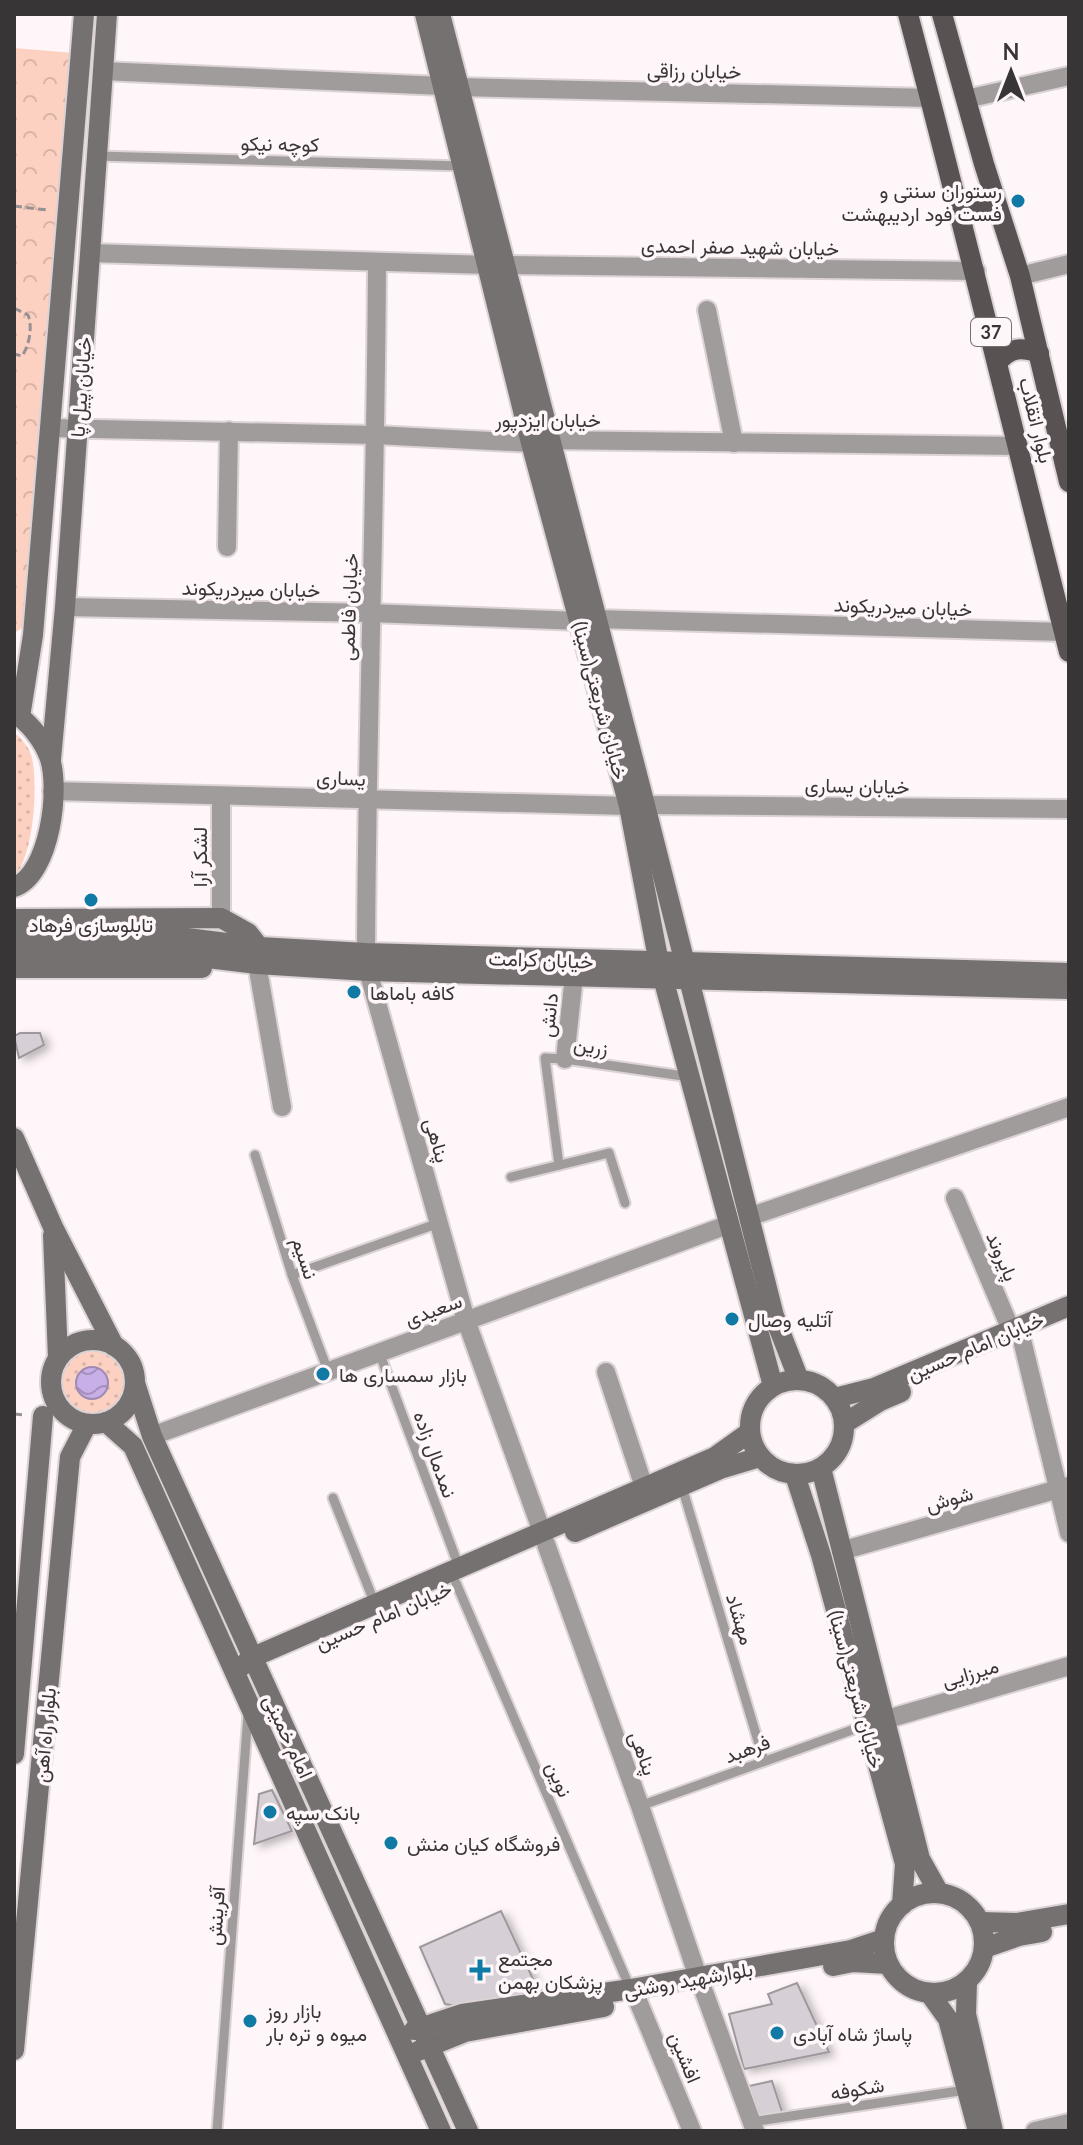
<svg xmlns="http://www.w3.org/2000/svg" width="1083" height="2145" font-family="Lato,Vazirmatn,sans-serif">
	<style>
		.grass { fill: url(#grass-dots) }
		.park { fill: url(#park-crowns) }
		.water { fill: url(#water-waves); stroke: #9e8ab3; stroke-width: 2 }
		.building { fill: #d6d0d6; stroke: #9e989d; stroke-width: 2; filter: url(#shadow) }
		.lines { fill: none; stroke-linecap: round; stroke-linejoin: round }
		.lane-casing { stroke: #dbd3d6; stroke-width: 13 }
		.street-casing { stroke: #dbd3d6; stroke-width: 22 }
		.secondary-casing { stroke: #dbd3d6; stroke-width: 24 }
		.primary-casing { stroke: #dbd3d6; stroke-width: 24 }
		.path { stroke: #979193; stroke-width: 3; stroke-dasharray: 8 4; stroke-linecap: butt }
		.lane { stroke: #a19c9c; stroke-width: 9 }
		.street { stroke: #a19c9c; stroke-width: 18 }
		.secondary { stroke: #767171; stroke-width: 20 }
		.primary { stroke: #595252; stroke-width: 20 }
		.poi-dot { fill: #107aa4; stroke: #fff6f9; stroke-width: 3 }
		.labels { text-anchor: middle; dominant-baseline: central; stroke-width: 7; stroke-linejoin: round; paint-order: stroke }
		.shield { fill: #fff6f9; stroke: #746f70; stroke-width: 2 }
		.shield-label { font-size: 18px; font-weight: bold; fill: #383536 }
		.street-label { font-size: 20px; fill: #383536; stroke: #fff6f9 }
		.poi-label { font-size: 20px; fill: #383536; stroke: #fff6f9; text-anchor: start }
	</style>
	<defs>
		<pattern id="grass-dots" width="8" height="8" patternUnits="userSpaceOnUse" patternTransform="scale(2)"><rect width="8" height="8" fill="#fcd1c1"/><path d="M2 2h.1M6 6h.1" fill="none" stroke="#d9b4a6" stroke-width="1.8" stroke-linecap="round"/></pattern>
		<pattern id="park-crowns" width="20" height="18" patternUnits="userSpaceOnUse" patternTransform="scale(2)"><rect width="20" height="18" fill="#fcd1c1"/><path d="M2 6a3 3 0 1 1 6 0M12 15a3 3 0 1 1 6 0" fill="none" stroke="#d9b4a6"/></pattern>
		<pattern id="water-waves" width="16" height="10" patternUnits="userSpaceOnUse" patternTransform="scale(2)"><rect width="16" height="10" fill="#c9afe8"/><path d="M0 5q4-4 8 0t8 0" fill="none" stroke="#a48fbd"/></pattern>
		<filter id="shadow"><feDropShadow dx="5.5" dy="3.5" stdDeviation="4" flood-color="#0004"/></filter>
	</defs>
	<rect width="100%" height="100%" fill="#fff6f9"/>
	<g class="grass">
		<path d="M14 732C22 739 30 748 32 758 38 787 34 855 14 877Z"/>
		<circle cx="92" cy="1383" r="32"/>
	</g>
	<path class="park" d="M14 48 74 53 29 624 14 633Z"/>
	<circle class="water" cx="92" cy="1383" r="16"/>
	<g class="building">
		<path d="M20 1033H40L44 1045 19 1058 14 1036Z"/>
		<path d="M272 1790 292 1831 254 1844 259 1794Z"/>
		<path d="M501 1911 540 1994 457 2006 445 2004 420 1947Z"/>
		<path d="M797 1983 829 2052 744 2069 729 2014 772 2004 768 1994Z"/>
		<path d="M772 2081 783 2115 761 2118 749 2086Z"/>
	</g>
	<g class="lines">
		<g class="lane-casing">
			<g id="lane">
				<path d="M96 156 463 166"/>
				<path d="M255 1155 292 1275 328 1371"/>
				<path d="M559 1165 545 1058 565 1059 690 1077"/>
				<path d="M511 1177 609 1153 625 1203"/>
				<path d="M292 1275 439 1223"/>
				<path d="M379 1352 459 1567"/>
				<path d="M682 1487 764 1761"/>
				<path d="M333 1498 375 1604"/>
				<path d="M456 1583 630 1988"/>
				<path d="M640 1806 866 1725"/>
				<path d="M751 2122 966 2090"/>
				<path d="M217 2131 248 1714"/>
			</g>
		</g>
		<g class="street-casing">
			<g id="street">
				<path d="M102 71 443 86"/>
				<path d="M458 87 930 98"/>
				<path d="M966 99 1069 76"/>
				<path d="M90 253 489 265"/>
				<path d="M504 265 976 271"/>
				<path d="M1020 276 1069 264"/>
				<path d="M707 310 734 443"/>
				<path d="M51 428 376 435 531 443 549 440 1019 446"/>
				<path d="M227 547 229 431"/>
				<path d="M65 607 370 613 580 621"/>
				<path d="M596 619 1064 632"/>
				<path d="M52 791 629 806"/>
				<path d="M221 796V918"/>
				<path d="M645 805 1069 809"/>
				<path d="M366 953C367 722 376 492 377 262"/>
				<path d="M257 964 282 1107"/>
				<path d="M368 971 466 1320 542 1532"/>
				<path d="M565 1059 574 976"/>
				<path d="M955 1198 1011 1330"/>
				<path d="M749 1217 1069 1107"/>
				<path d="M1022 1340 1069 1533"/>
				<path d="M606 1372 644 1487"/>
				<path d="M152 1436 730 1224"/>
				<path d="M546 1544 640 1806 698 1977"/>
				<path d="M841 1551 1069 1486"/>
				<path d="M884 1720 1069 1666"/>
				<path d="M703 1989 755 2131"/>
				<path d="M638 2001 692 2131"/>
				<path d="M1035 2131 1069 2123"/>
			</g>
		</g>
		<g class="secondary-casing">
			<g id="secondary">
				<path d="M425 14 531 443 629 806 659 963 773 1386"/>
				<path d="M440 14 645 805 774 1316 799 1380"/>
				<path d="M14 713C29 722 43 740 49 756 61 787 50 875 14 887"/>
				<path d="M20 717 33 635 84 14"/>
				<path d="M51 759 65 607 107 14"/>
				<path d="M14 919 221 918 248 933 259 947"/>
				<path d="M14 937 171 936 259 947 366 953 1069 973"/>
				<path d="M14 954 167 953 257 964 368 971 1069 989"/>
				<path d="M14 968H202"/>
				<path d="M14 1138 53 1227 114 1346"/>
				<path d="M53 1235 58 1358"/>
				<circle cx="93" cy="1382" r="42"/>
				<circle cx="797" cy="1427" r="47"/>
				<path d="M135 1383 152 1436 468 2131"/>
				<path d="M835 1398 874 1388 1069 1306"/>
				<path d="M106 1422 133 1446 441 2131"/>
				<path d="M845 1423 880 1401 901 1392"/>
				<path d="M821 1468 920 1859 939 1893"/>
				<path d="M795 1475 821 1555 905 1864 902 1905"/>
				<path d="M575 1532 720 1469 760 1457"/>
				<path d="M242 1666 253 1657 715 1457 750 1432"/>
				<path d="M14 1754 43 1416"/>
				<circle cx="934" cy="1943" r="50"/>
				<path d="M980 1922 1017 1923 1069 1914"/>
				<path d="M984 1948 1019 1936 1042 1932"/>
				<path d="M833 1966 853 1962 888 1964"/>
				<path d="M967 1982 966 2014 993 2131"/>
				<path d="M930 1994 948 2019 978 2131"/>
				<path d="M414 2030 462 2014 631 1989 851 1950 884 1939"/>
				<path d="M14 2050 70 1457 87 1424"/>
				<path d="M418 2051 465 2032 604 2007"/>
			</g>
		</g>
		<g class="primary-casing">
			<g id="primary">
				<path d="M908 14C964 226 1015 439 1069 652"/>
				<path d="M942 14 984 164 1020 276 1069 482"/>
				<path d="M956 204C975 212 981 211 994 195"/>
				<path d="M998 362C1010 347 1022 347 1039 353"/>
			</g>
		</g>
		<g class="path">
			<path d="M14 206 47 210"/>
			<path d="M14 308 28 315C33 327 29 346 22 356L14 354"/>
			<path d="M14 1414 26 1415"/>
		</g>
		<use href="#lane" class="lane"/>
		<use href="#street" class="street"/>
		<use href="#secondary" class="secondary"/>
		<use href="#primary" class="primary"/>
	</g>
	<g class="poi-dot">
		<circle cx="1018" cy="201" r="8"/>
		<circle cx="91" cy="900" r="8"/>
		<circle cx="354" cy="992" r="8"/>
		<circle cx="732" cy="1319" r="8"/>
		<circle cx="323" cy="1374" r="8"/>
		<circle cx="270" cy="1812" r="8"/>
		<circle cx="391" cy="1843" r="8"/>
		<path d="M476 1958h8v8h8v8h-8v8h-8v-8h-8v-8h8z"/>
		<circle cx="250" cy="2021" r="8"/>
		<circle cx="777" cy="2033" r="8"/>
	</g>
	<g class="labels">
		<rect class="shield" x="971" y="318" width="40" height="28" rx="6"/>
		<g class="shield-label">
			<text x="991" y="332">37</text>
		</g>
		<g class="street-label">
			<text transform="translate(694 70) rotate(1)">خیابان رزاقی</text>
			<text transform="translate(280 143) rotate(1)">کوچه نیکو</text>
			<text transform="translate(740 246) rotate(1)">خیابان شهید صفر احمدی</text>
			<text transform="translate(80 387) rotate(-86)">خیابان پیل پا</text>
			<text x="548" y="419">خیابان ایزدپور</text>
			<text transform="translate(1037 420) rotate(76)">بلوار انقلاب</text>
			<text transform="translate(251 588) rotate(1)">خیابان میردریکوند</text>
			<text transform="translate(903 606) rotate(2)">خیابان میردریکوند</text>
			<text transform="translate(348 607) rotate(-88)">خیابان فاطمی</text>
			<text transform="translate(601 700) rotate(75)">خیابان شریعتی(سینا)</text>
			<text transform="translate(341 777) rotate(2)">یساری</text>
			<text transform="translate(857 785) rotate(1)">خیابان یساری</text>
			<text transform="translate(199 857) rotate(-90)">لشکر آرا</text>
			<text transform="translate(541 959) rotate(2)">خیابان کرامت</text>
			<text transform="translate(548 1015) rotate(-84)">دانش</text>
			<text transform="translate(591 1045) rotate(8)">زرین</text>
			<text transform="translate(438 1140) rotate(74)">پناهی</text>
			<text transform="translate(1003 1256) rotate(67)">پایروند</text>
			<text transform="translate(306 1258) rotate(72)">نسیم</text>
			<text transform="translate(433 1309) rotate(-20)">سعیدی</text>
			<text transform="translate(975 1346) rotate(-23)">خیابان امام حسین</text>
			<text transform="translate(436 1454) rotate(70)">نمدمال زاده</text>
			<text transform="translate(949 1498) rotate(-16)">شوش</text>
			<text transform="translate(383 1615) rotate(-23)">خیابان امام حسین</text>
			<text transform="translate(741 1619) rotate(73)">مهشاد</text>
			<text transform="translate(970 1672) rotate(-16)">میرزایی</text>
			<text transform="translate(857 1689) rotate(75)">خیابان شریعتی(سینا)</text>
			<text transform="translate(44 1735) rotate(-85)">بلوار راه آهن</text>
			<text transform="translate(289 1736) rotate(65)">امام خمینی</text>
			<text transform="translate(747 1748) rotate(-20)">فرهبد</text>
			<text transform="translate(644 1753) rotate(70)">پناهی</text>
			<text transform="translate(560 1779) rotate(67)">نوین</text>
			<text transform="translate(215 1916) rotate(-86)">آفرینش</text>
			<text transform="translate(688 1979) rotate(-10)">بلوارشهید روشنی</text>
			<text transform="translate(686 2057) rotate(68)">افشین</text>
			<text transform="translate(857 2088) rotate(-9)">شکوفه</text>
		</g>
		<g class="poi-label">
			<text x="1002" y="190" text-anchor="end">رستوران سنتی و<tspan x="1002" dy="23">فست فود اردیبهشت</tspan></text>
			<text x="91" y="924" text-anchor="middle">تابلوسازی فرهاد</text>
			<text x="370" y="992">کافه باماها</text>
			<text x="748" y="1319">آتلیه وصال</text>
			<text x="339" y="1374">بازار سمساری ها</text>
			<text x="286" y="1812">بانک سپه</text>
			<text x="407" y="1843">فروشگاه کیان منش</text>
			<text x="498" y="1958">مجتمع<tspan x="498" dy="23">پزشکان بهمن</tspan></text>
			<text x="266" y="2010">بازار روز<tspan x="266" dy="23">میوه و تره بار</tspan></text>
			<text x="793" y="2033">پاساژ شاه آبادی</text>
		</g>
	</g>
	<rect width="1083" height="2145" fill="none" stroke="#383536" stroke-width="32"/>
	<g transform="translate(1011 72)" stroke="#fff6f9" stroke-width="6" paint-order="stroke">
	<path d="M0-6L14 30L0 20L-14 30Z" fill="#383536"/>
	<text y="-12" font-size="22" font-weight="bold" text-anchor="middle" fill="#383536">N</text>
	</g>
</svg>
